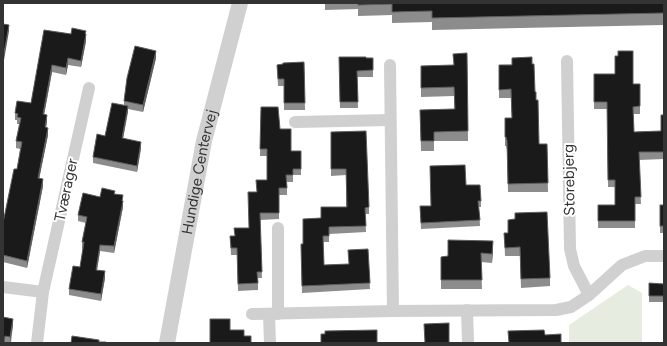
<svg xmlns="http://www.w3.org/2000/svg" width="667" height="346" font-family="Figtree,sans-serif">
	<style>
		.park { fill: #e6ecdf }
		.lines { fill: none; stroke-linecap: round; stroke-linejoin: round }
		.minor { stroke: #d0d0d0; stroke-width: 12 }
		.tertiary { stroke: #d0d0d0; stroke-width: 16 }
		.wall { fill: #8c8c8c }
		.shaded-wall { fill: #5f5f5f }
		.building { fill: #1a1a1a; stroke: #5f5f5f }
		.labels { text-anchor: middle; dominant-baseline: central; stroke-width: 4; stroke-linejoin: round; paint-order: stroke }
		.street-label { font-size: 15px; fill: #333; stroke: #fff }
	</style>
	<rect width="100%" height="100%" fill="#fff"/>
	<path class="park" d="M628 285 642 293V343H569V325Z"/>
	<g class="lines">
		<g class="minor">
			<path d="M567 61 570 249 574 266 589 295"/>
			<path d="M390 65 393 311"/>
			<path d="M295 122 390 120"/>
			<path d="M278 228V314"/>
			<path d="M3 287 43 292"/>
			<path d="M467 310 468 343"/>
			<path d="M252 314 393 311 556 310 571 307 589 295 622 265 645 256H664"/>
			<path d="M269 314 270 343"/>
			<path d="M37 343 43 292 89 88"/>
		</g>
		<path class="tertiary" id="s1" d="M167 343 204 141 240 3"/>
	</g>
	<g class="wall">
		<path d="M325 3H664V25L432 30V22L392 23V15L358 16V9L325 10Z"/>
		<path d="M44 30 71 34H86V41L81 67 68 65 66 75 52 72 44 114 47 121 46 128 48 135 39 178 43 186 27 268 3 262V223L17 169 20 149 16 148V141L19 124H17V120H15V113L31 103Z"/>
		<path d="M467 53 468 141H434V151H421L420 110 454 109V96L421 97V66L453 65Z"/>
		<path d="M339 57 373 58V77H357L358 108H340Z"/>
		<path d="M156 58 143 112 128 109 123 139 141 148 137 172 93 163V157L105 136 124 105V101Z"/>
		<path d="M304 62 305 110H284V86H278L277 65Z"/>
		<path d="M532 64 539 144H547L548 192H508L507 150 506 146H505V118H512L511 98H499V65Z"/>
		<path d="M594 74 633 84H640V114H633L634 132 661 131 664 115V159L639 160 641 204H635V228H598V205H615V187H608L607 109H594Z"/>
		<path d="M261 107 280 129 291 151H301V175H293V182H287V195H279V219L260 220 262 278H258V290L238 291 237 255H231L230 236H234L249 228 257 192 267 180V156H260Z"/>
		<path d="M331 132 369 207V214H365L366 232 329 234V242H323L324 265 349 264 368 249 370 289 302 293 301 244H303L321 218 346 207V175L331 176Z"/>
		<path d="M466 185 481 201V207H479L480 226 421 229 420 206H431Z"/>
		<path d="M115 194 123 201V207L114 253 100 251 97 270 105 278 101 301 69 295V289L80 267 83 249 82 248V242L86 223 78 221V215L100 197Z"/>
		<rect x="660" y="205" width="4" height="28"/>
		<path d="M515 213 550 278V286L521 288 520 256H505L504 233H508V220L515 219Z"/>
		<path d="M493 250 492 263 481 262 482 289H441V257L448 256Z"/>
		<path d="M649 283 664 284V302H649Z"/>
		<path d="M3 317 13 325 11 343H3Z"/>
	</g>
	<g class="shaded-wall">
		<path d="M9 25V31L3 66V59Z"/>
		<path d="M86 31V41L81 67V61Z"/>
		<path d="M156 51V58L143 112V105Z"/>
		<path d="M68 58V65L66 75V68Z"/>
		<path d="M52 65V72L43 121V114Z"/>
		<path d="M128 106V112L122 144V138Z"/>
		<path d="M47 115V121L45 134V127Z"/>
		<path d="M48 128V135L38 185V178Z"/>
		<path d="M141 142V148L137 172V166Z"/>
		<path d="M43 179V186L27 268V261Z"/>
		<path d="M123 201V207L114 253V246Z"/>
		<path d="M493 241V250L492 263V254Z"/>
		<path d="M100 245V251L96 276V270Z"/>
		<path d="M105 271V278L101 301V294Z"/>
		<path d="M13 319V325L10 343V337Z"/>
	</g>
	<g class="building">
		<path d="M358 3H664V13L432 18V11L392 12V4L358 5Z"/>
		<path d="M3 24 9 25 3 59Z"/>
		<path d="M72 28 86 31 85 34H86L81 61 68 58 66 68 52 65 43 114 47 115 45 127 48 128 38 178 43 179 27 261 3 255V223L14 169H17L22 142 16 141 21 118 17 117 18 114 15 113 17 101 31 103 44 30 71 34Z"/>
		<path d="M135 46 156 51 143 105 124 101 127 78Z"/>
		<path d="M618 51H633V84H640V106L633 107 634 132 661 131V115H664V152H639L641 197H635V221H598V205H615V180H608L607 102H594V74H615V56H618Z"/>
		<path d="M467 53 468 131 434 132V141H421L420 110 455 109 454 87 421 88V66L454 65 453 54Z"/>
		<path d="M339 57H366V58H373V70L357 71 358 102H340Z"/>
		<path d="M532 57V64H534L535 92H536V100H538L539 144H547L548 183 508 184 507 141 506 137H505V118H512L511 89 499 90V65H512V58Z"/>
		<path d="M304 62 305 103H284V79H278L277 65 283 64V63Z"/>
		<path d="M112 103 128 106 122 138 141 142 137 166 93 157 97 134 105 136Z"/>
		<path d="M261 107H278L280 129H291V151H301V169H293V175H286L287 188H279V213H260L262 272H257L258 283 238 284 237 248H231L230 236H235L234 228H249L248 192H257L256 180H267V149H260Z"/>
		<path d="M366 131 369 207 365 208 366 226 329 227V236H323L324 265 349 264 348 250 368 249 370 283 302 286 301 244H303V219L321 218V207H347L346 169H331V132Z"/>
		<path d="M465 165 466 185H480L481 201H478L480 220 421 223 420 206H431L430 166Z"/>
		<path d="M102 188 115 191 114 194 123 195 122 201H123L114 246 100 245 96 270 105 271 101 294 69 289 73 266 80 267 84 242H82L87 217 78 215 83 193 100 197Z"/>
		<rect x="660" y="205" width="4" height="21"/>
		<path d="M547 212 550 278 521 279 520 247 505 248 504 233H508V220L515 219V213Z"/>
		<path d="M448 240 493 241 492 254 481 253 482 280H441V257L448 256Z"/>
		<path d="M649 283 664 284V296H649Z"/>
		<path d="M3 317 13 319 10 337 5 336 4 343H3Z"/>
		<path d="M210 319H230V330H244V336H251V343H210Z"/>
		<path d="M449 323V343H425L424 324Z"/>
		<path d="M377 330V343H321V334H325V331Z"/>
		<path d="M544 330 545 335 561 334V343H509L508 331Z"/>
		<path d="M72 336 99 340V342H106V343H71Z"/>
	</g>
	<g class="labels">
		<g class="street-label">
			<text stroke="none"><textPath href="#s1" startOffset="174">Hundige Centervej</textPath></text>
			<text transform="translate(569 180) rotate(-91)">Storebjerg</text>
			<text transform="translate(66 190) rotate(-78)">Tværager</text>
		</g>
	</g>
	<rect width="667" height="346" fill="none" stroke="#333333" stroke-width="8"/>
</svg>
